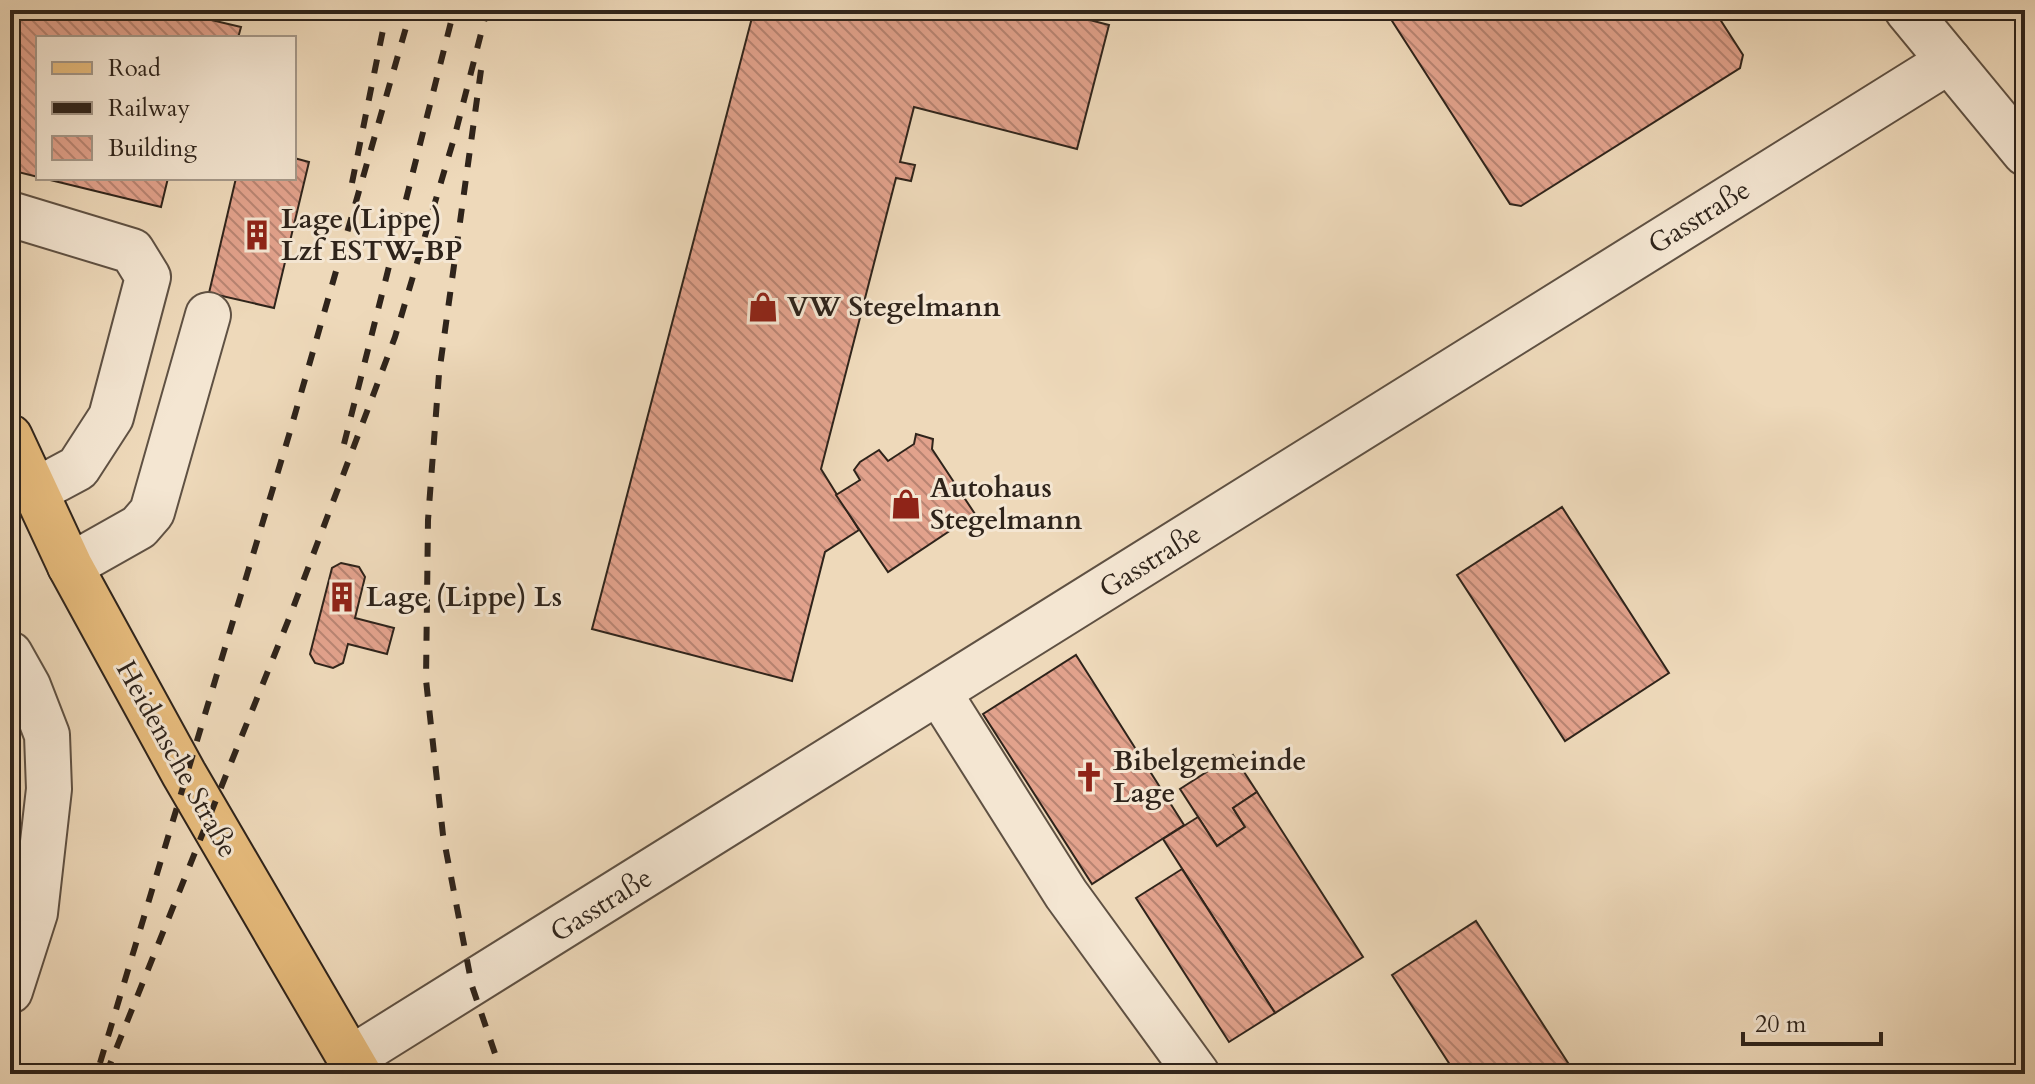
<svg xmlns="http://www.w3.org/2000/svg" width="2035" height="1084" font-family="Cardo,serif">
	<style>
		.building { fill: url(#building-back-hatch); stroke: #2f241b; stroke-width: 2 }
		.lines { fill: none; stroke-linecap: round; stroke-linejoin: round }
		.minor-casing { stroke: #5f5143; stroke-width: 48 }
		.major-casing { stroke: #2f241b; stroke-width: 48 }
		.minor { stroke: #f4e6d2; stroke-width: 44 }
		.major { stroke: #e7bc7d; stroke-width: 44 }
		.rail { stroke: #2f241b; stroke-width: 6; stroke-dasharray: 14 14; stroke-linecap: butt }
		.labels { text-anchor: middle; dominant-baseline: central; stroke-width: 6; stroke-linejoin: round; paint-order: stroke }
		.street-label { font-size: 28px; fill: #2f241b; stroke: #f4e6d2 }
		.poi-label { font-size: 28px; font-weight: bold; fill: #2f241b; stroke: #f4e6d2; text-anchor: start }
	</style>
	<defs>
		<pattern id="building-back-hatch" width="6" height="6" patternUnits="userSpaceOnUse" patternTransform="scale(2)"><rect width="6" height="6" fill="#e2a28c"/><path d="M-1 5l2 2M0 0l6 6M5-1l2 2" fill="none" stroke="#b88472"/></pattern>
	</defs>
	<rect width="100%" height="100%" fill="#eed9ba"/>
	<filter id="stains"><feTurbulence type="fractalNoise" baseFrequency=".0025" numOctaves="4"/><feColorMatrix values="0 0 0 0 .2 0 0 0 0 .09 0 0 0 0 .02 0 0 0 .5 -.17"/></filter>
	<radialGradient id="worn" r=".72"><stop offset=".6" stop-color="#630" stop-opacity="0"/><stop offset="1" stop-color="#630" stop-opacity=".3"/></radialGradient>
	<g class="building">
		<path d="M10 10H209L207 19 241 27 238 38H38V177L10 170Z"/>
		<path d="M754 10H1051L1109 25 1077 149 914 107 900 162 915 165 911 181 896 178 821 469 859 530 825 552 792 681 592 629Z"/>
		<path d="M1385 10H1714L1743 55 1740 68 1521 206 1510 204Z"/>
		<path d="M294 158 309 162 274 308 209 293 236 178H294Z"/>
		<path d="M42 178H168L161 207Z"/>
		<path d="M916 434 933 439 932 449 975 514 888 572 836 495 860 480 854 470 860 462 879 450 888 461 914 444Z"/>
		<path d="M1562 507 1669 673 1565 741 1457 575Z"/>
		<path d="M341 563 359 567 365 577 355 618 394 628 387 654 348 644 343 663 333 668 315 663 310 654 332 568Z"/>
		<path d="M1076 655 1184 825 1092 884 983 714Z"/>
		<path d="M1233 755 1257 792 1233 808 1245 827 1217 846 1180 789Z"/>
		<path d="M1257 792 1363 957 1275 1013 1163 839 1198 817 1217 846 1245 827 1233 808Z"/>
		<path d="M1182 869 1275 1013 1229 1042 1136 898Z"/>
		<path d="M1476 921 1570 1066 1558 1074H1456L1392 975Z"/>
	</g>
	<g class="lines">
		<g class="minor-casing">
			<g id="minor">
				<path d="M1907 10 2025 153"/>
				<path d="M10 214 132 251 148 277 111 417 78 468 37 490"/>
				<path d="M70 566 139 527 152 512 208 315"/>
				<path d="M10 654 28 686 47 735 49 789 35 913 10 991"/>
				<path d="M939 693 1066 894 1197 1074"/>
				<path d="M350 1059 1949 61"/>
			</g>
		</g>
		<g class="major-casing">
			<path id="major" d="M10 437 70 566 184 774 359 1074"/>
		</g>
		<use href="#minor" class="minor"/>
		<use href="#major" class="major"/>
		<g class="rail">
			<path d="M481 70 439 374 428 520 426 680 443 835 472 986 502 1074"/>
			<path d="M352 183 387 10"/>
			<path d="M344 444 454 10"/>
			<path d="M100 1063 289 435 411 10"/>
			<path d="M106 1074 290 616 395 337 455 135 487 10"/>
		</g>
	</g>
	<defs>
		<g id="building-bare" transform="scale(2.4)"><path d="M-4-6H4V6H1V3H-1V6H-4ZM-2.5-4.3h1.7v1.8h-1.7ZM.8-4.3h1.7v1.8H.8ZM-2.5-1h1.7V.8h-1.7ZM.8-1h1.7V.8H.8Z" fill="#8f2418" stroke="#f4e6d2" stroke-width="2.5" paint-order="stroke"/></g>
		<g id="shop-bare" transform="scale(2.4)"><path d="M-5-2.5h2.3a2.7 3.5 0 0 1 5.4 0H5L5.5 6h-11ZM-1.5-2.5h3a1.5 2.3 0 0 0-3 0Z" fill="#8f2418" stroke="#f4e6d2" stroke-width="2.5" paint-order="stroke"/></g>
		<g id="church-bare" transform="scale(2.4)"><path d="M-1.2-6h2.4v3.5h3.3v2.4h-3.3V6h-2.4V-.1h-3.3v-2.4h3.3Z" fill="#8f2418" stroke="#f4e6d2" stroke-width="2.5" paint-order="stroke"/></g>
	</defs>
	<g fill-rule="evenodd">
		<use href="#building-bare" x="257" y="235"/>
		<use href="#shop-bare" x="763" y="307"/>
		<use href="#shop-bare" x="906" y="504"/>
		<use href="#building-bare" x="342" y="597"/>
		<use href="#church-bare" x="1089" y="777"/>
	</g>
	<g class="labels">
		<g class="street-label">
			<text transform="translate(1699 217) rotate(-32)">Gasstraße</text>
			<text transform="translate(1150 561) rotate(-32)">Gasstraße</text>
			<text transform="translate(177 759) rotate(61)">Heidensche Straße</text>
			<text transform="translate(601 905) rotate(-32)">Gasstraße</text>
		</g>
		<g class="poi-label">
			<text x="281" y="219">Lage (Lippe)<tspan x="281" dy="32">Lzf ESTW-BP</tspan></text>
			<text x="787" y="307">VW Stegelmann</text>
			<text x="930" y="488">Autohaus<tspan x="930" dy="32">Stegelmann</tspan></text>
			<text x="366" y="597">Lage (Lippe) Ls</text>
			<text x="1113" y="761">Bibelgemeinde<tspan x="1113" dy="32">Lage</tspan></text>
		</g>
	</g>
	<rect width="2035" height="1084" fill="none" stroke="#eed9ba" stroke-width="40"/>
	<rect x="12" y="12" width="2011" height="1060" fill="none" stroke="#2f241b" stroke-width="4"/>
	<rect x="20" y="20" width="1995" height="1044" fill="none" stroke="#2f241b" stroke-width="2"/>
	<rect x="36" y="36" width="260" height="144" fill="#f4e6d2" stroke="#a59889" stroke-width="2"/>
	<rect x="52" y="62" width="40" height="12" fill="#e7bc7d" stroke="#a59889" stroke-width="2"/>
	<text x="108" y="76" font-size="24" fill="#2f241b">Road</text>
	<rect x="52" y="102" width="40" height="12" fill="#2f241b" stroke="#a59889" stroke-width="2"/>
	<text x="108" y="116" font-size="24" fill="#2f241b">Railway</text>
	<rect x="52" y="136" width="40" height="24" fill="url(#building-back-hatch)" stroke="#a59889" stroke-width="2"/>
	<text x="108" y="156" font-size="24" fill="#2f241b">Building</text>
	<path d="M1743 1032v12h138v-12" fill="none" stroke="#2f241b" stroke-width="4"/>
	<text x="1755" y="1032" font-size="24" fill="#2f241b" stroke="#f4e6d2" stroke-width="6" paint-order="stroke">20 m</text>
	<rect width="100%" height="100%" filter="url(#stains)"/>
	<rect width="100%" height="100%" fill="url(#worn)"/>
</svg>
